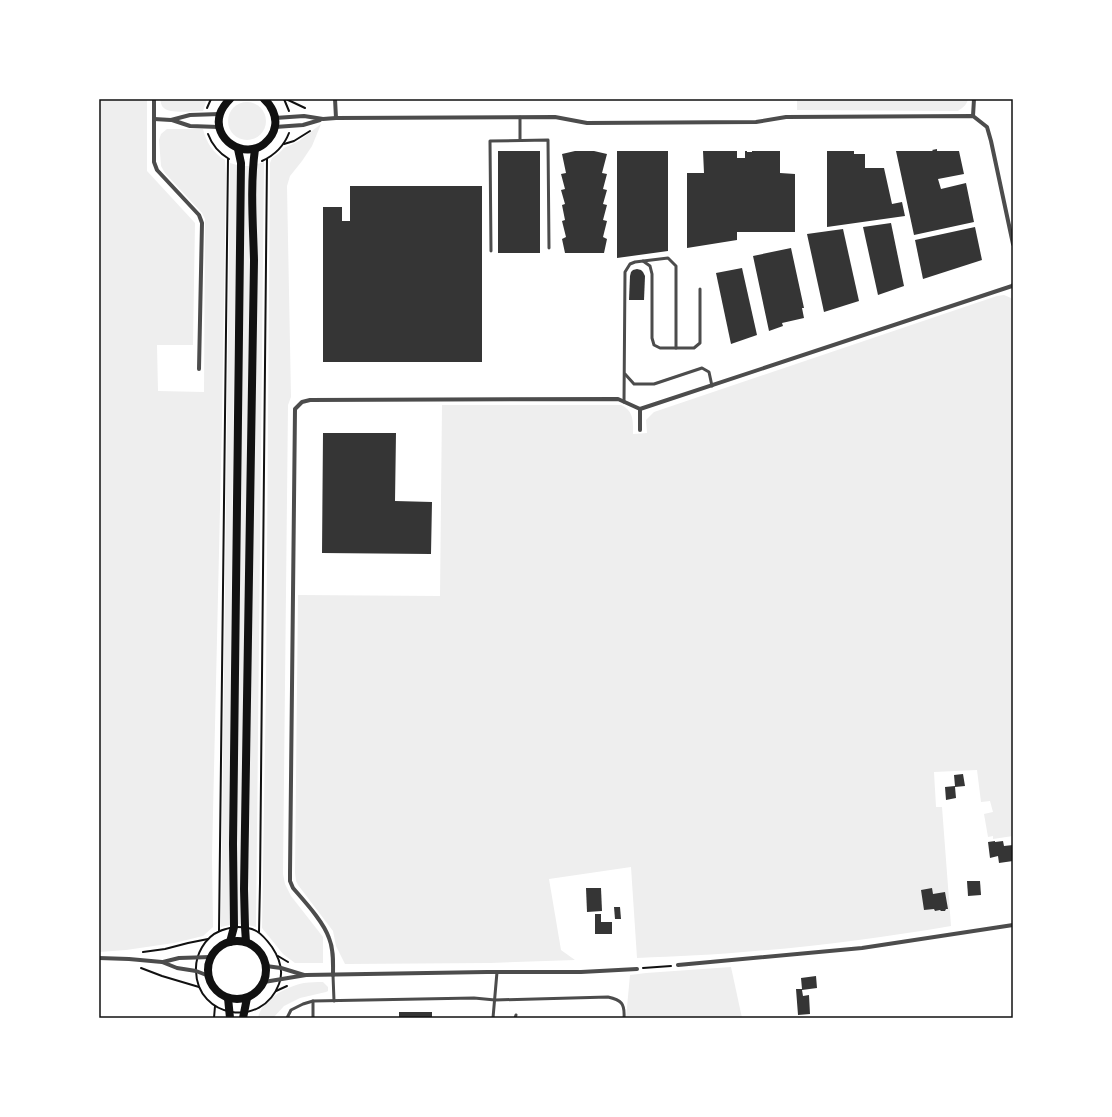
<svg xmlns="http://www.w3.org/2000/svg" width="1112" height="1117" font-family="Helvetica,sans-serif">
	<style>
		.green { fill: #eee }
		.building { fill: #353535 }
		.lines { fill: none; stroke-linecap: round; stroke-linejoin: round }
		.path { stroke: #111; stroke-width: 2 }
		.service { stroke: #4c4c4c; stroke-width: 3 }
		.minor { stroke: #4c4c4c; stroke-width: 4 }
		.secondary { stroke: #111; stroke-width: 8 }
		.neatline { fill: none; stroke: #111; stroke-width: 1.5 }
	</style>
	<rect width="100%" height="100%" fill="#fff"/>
	<g class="green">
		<path d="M99 99H147V171L195 223 193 345H157L158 391 204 392 205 219 202 213 165 173 161 166 159 140 161 134 167 129H203C206 142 213 153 225 160L226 175 222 421 212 857 213 927 203 936 174 943 126 950 99 952Z"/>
		<path d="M160 99H207L203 111C194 111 169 114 164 108 161 106 161 102 160 99Z"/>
		<path d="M797 99H968C967 105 962 108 958 111L797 110Z"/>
		<circle cx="247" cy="121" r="19"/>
		<path d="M321 124 312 146 302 161 290 176 287 186 291 397 288 405 283 874 285 884 291 896 323 937V963H295L283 954 262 928 266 686 270 163 272 158 278 154 284 148 299 141Z"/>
		<path d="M264 162 256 927 248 925 247 883 249 852 255 251 254 165Z"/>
		<path d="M230 163 237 165 238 193 234 364 229 849 230 925 221 927Z"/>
		<path d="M244 166H249L250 233 243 835 241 924H236L235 859Z"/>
		<path d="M1004 295 1011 298 1013 301V652H1012L1013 660V836L993 839V836L988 837 984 814 993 812 990 801 981 802 977 770 934 772 936 807H942L951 926C886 937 821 946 755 951 716 955 676 956 637 958L631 867 549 879 561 950 575 960 490 963 345 964 336 946 333 931 298 885 296 881 295 873 298 595 440 596 442 405H621C634 411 633 421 633 434L647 433 646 420 654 412 997 296Z"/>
		<path d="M731 967 742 1018H626L630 975 646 973Z"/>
		<path d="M323 982 328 987V991L326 992 300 998 284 1006 273 1018H258C262 999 286 987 304 983 310 982 317 982 323 982Z"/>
	</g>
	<g class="building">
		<path d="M937 149V151H959L964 174 938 179 941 189 966 183 974 222 914 235 896 151H933L932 150Z"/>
		<rect x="498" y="151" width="42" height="102"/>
		<path d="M575 151H594L607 154 602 173 607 174 603 189 607 190 603 204 607 205 603 220 607 221 603 237 607 239 604 253H565L562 239 566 237 562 221 565 220 562 205 565 204 561 190 565 189 561 174 566 173 562 154Z"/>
		<path d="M617 151H668V251L617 258Z"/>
		<path d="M703 151H737V158H745V151H747V152H752V151H780V173L795 174V232H737V240L687 248V173H704Z"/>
		<path d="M827 151H854V154H865V168H884L892 204 902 202 905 216 827 227Z"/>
		<path d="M350 186H482V362H323V207H342V221H350Z"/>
		<path d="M891 223 904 286 878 295 863 227Z"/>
		<path d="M975 227 982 260 923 279 915 240Z"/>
		<path d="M843 229 859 301 824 312 807 234Z"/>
		<path d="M791 248 804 308H802L804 318 782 323 783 326 769 331 753 256Z"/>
		<path d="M742 268 757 335 731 344 716 273Z"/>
		<path d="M637 269 641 270 643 272 645 276 644 300H629L630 276 631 272 633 270Z"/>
		<path d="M323 433H396L395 501 432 502 431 554 322 553Z"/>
		<path d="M963 774 965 786 955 787 956 798 946 800 945 787 955 786 954 775Z"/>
		<path d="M995 841V842L1003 841 1004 846 1013 845V861L999 863 998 856 990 858 988 842Z"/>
		<path d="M967 881H980L981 895 968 896Z"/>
		<path d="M586 888H601L602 911 587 912Z"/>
		<path d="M932 888 933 894 945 892 948 909H946L945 911H941L940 910 935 911 934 909 924 910 921 890Z"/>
		<path d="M614 907H620L621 919H615Z"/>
		<path d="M595 914H601V922H612V934H595Z"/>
		<path d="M816 976 817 988 802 990 803 996 809 995 810 1014 798 1015 796 989H802L801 978Z"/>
		<rect x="399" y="1012" width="33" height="6"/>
	</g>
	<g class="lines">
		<g class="path">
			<path d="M284 99 289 111"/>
			<path d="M286 99 305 108"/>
			<path d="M207 108 211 99"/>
			<path d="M208 134C212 145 219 153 229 159"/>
			<path d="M284 144 294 141 310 131"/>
			<path d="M262 161C275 155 284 146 289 133"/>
			<path d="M234 927C254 926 261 932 272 947 280 959 284 971 279 984 262 1029 197 1018 196 971 195 955 205 937 220 931 224 929 230 928 234 927Z"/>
			<path d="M219 931 228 159"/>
			<path d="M259 932 260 883 267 159"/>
			<path d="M143 952 165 949 188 943 208 939"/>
			<path d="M278 956 288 962"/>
			<path d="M141 968 162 976 199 987"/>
			<path d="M643 968 671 966"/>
			<path d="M276 991 287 986"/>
			<path d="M214 1018 215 1006"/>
		</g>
		<g class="service">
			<path d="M520 117V140"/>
			<path d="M491 251 490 141 548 140 549 248"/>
			<path d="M643 261 650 266 652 274V338L654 345 660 348H694L700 343V289"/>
			<path d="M625 374 634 384H654L702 368 709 372 712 386"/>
			<path d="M624 402 625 272 630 264 635 262 668 258 676 266V348"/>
			<path d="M333 975 334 1001"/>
			<path d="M287 1018 291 1010 303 1004 313 1001 474 998 495 1000 608 997C621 1000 625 1003 624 1018"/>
			<path d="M313 1018V1001"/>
			<path d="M493 1018 497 972"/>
			<path d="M515 1018 516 1015"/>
		</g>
		<g class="minor">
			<path d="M154 99V162L157 170 199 215 202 223 199 369"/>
			<path d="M335 99 336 118"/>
			<path d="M973 116 974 99"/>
			<path d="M275 118 304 116 323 119 336 118 555 117 587 123 756 122 786 117 973 116 987 127 991 141 1013 244"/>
			<path d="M154 119 171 120 190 115 220 114"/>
			<path d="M172 120 190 126 219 127"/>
			<path d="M275 127 303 125 320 120"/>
			<path d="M640 430V409"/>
			<path d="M99 958 129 959 162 962 177 968 196 971 209 976"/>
			<path d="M163 962 179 958 211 957"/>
			<path d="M678 965 862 948 1013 925"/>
			<path d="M266 966 281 968 304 975"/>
			<path d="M333 975C333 963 334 950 329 938 323 921 305 902 293 888L290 881V873L295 409 302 402 310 400 618 399 640 409 1012 286 1013 285"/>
			<path d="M264 982 306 975 487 972H581L637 969"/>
		</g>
		<g class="secondary">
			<path d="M230 99C226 103 222 108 220 114 212 139 244 160 264 144 270 139 274 133 275 126 277 116 271 105 264 99"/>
			<circle cx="237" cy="970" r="29"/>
			<path d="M230 942 234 927 233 844 241 163 238 149"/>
			<path d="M246 942 245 927 244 889 254 260C253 223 250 186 255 149"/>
			<path d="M228 998 230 1018"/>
			<path d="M243 1018 247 998"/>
		</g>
	</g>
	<rect width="1112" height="1117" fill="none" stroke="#ffffff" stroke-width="200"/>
	<rect x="100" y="100" width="912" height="917" class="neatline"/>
</svg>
